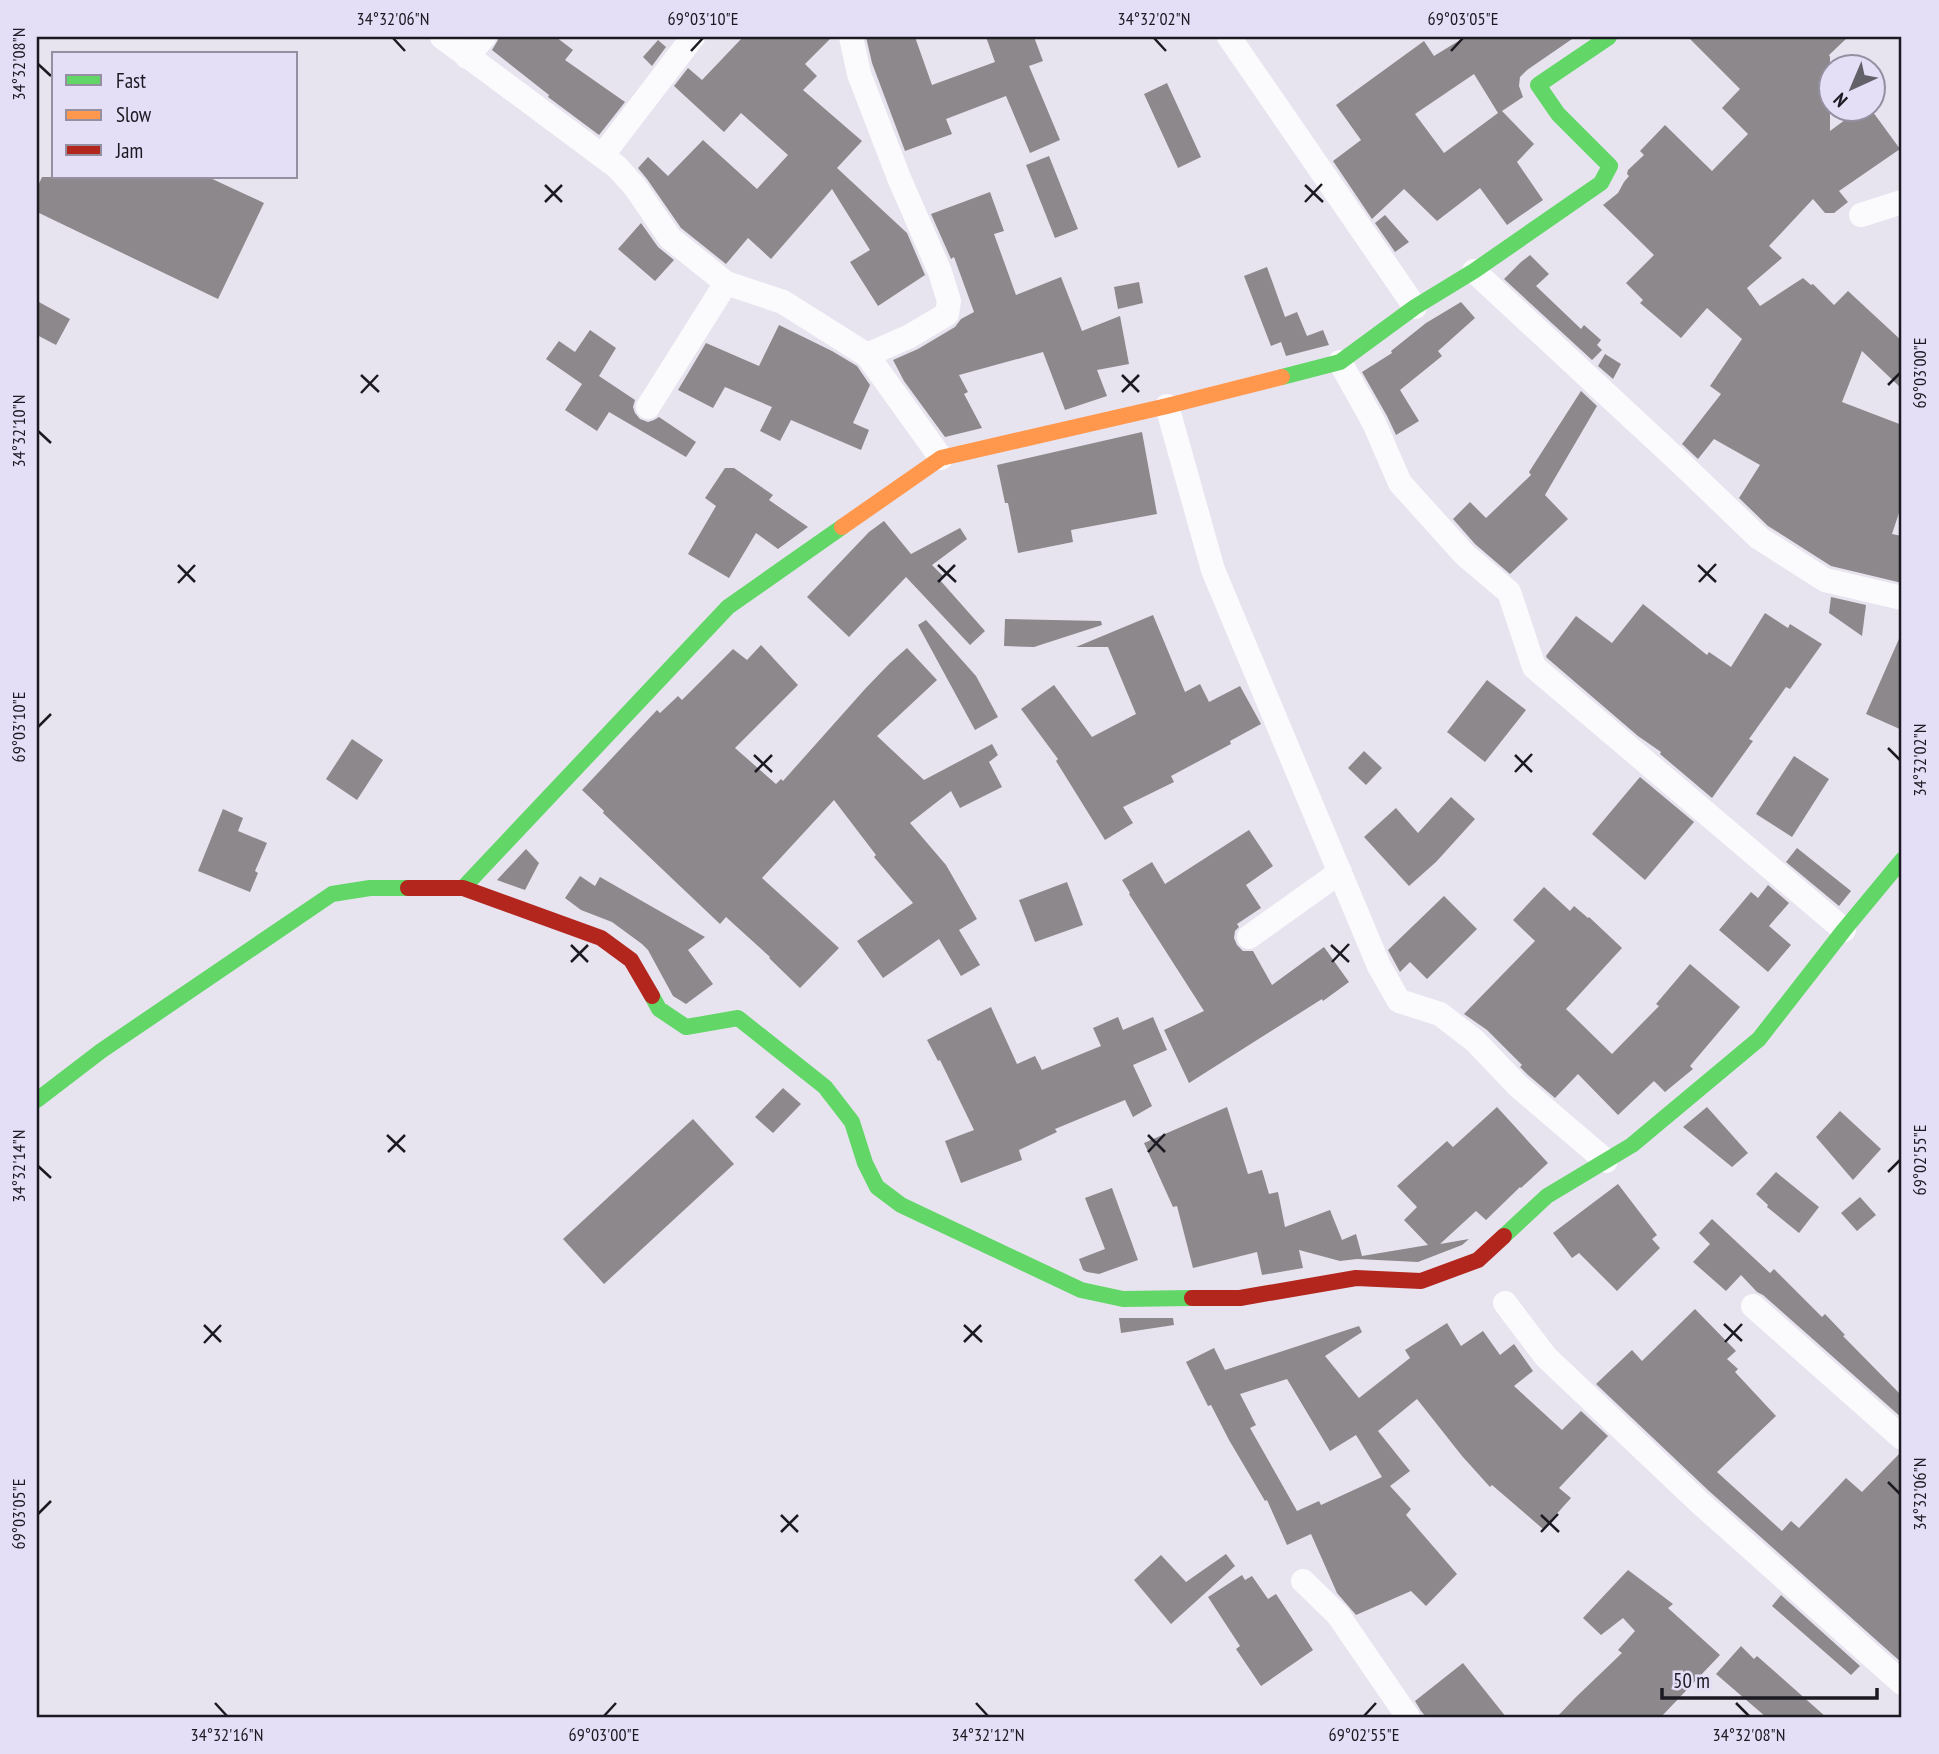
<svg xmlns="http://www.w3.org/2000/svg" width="1939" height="1754" font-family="'PT Sans Narrow',sans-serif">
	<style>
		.building { fill: #8c888b; fill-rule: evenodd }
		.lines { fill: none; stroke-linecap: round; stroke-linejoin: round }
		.street { stroke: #fbfbfd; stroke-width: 24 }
		.fast { stroke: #63d668; stroke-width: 16 }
		.slow { stroke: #ff974d; stroke-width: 16 }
		.jam { stroke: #b3261e; stroke-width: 16 }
		.ticks { fill: none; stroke: #1b1a22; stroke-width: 2.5 }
		.neatline { fill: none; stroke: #1b1a22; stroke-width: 2.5 }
		.ticks-label { font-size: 18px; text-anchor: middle; fill: #1b1a22 }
	</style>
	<rect width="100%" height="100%" fill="#e7e4f0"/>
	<g class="building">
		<path d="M498 37H556L573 50 565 60 625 102 599 135 548 97 549 95 492 50 498 40Z"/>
		<path d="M743 37H832L805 64 817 76 803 90 862 141 837 168 907 233 925 275 878 306 850 262 870 250 832 189 771 259 748 238 726 264 681 228 647 179 638 168 648 157 668 176 703 140 757 189 788 155 741 113 724 132 674 86 688 68 702 80Z"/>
		<path d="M866 37H915L932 85 995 62 986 37H1034L1043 61 1029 66 1060 140 1030 153 1006 96 946 119 952 134 905 151 872 63Z"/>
		<path d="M1465 37H1575L1527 70 1520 77 1519 86 1523 97 1502 111 1534 144 1517 162 1543 200 1507 225 1480 188 1437 221 1404 189 1372 219 1333 161 1361 140 1336 105 1424 41 1434 56ZM1474 74 1498 113 1444 153 1415 114Z"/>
		<path d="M1688 37H1848L1829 55 1830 57V131L1861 108H1870L1900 149 1839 191 1848 202 1834 213H1825L1813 199 1769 246 1782 258 1747 288 1760 306 1803 278 1811 285 1813 284 1834 305 1848 291 1902 341V389L1862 351 1842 402 1902 425V504L1892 534 1902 536V583L1831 566 1768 526 1739 498 1760 465 1714 439 1698 459 1682 444 1721 394 1710 386 1742 339 1707 308 1681 338 1640 303 1643 300 1626 283 1654 255 1603 205 1618 193 1624 182 1629 176 1627 174 1628 170 1644 155 1640 151 1665 125 1712 171 1748 134 1722 108 1740 89Z"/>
		<path d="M658 40 666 47 652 66 643 57Z"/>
		<path d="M1167 83 1201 157 1178 168 1144 94Z"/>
		<path d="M1049 156 1078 229 1055 238 1026 165Z"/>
		<path d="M42 177H208L264 203 218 299 37 212V188Z"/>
		<path d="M990 192 1004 231 994 234 1016 295 1061 277 1082 331 1120 316 1129 364 1097 370 1107 396 1065 410 1043 352 959 375 968 392 964 394 982 428 945 437 904 381 893 360 918 349 955 327 961 319 974 312 954 257 951 259 931 214Z"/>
		<path d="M1385 215 1409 242 1395 252 1375 223Z"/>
		<path d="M641 223 658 247 674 260 655 281 618 249Z"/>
		<path d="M1530 255 1549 274 1536 286 1581 329 1584 325 1601 340 1597 345 1602 350 1592 360 1504 279 1521 262Z"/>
		<path d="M1267 267 1285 317 1297 312 1307 336 1323 330 1329 345 1286 356 1281 342 1271 346 1244 276Z"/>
		<path d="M1139 282 1143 303 1118 309 1114 287Z"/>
		<path d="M37 301 70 319 56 345 37 335Z"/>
		<path d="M1461 302 1475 318 1438 351 1442 356 1400 390 1419 421 1396 435 1387 416 1362 372 1392 353 1391 351 1426 323Z"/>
		<path d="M779 325 832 351 857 366 870 385 853 423 869 430 861 450 791 420 780 441 760 431 772 407 725 387 713 408 678 390 706 343 759 366Z"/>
		<path d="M590 330 616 348 599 376 635 400 633 407 635 413 640 419 648 422 654 420 659 417 696 442 686 457 609 412 597 431 565 410 582 384 546 359 559 341 575 352Z"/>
		<path d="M1605 354 1621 364 1613 379 1598 366Z"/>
		<path d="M1581 391 1597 406 1545 495 1568 519 1510 574 1475 544 1453 519 1470 502 1486 518 1531 475 1529 472Z"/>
		<path d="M1142 432 1157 514 1071 530 1073 542 1018 553 1008 503H1005L997 465Z"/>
		<path d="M725 468H734L773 495 769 500 808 527 778 549 756 533 729 578 688 554 716 506 705 498Z"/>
		<path d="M884 521 911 554 960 528 967 539 932 565 943 576 939 579 985 631 970 645 906 577 849 637 807 597 869 532Z"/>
		<path d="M1831 597 1866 605 1862 636 1829 613Z"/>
		<path d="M1643 604 1707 655 1709 652 1731 667 1765 613 1788 628 1790 624 1822 644 1790 689 1786 687 1749 739 1753 741 1712 798 1660 754 1661 752 1638 736 1547 658 1546 656 1576 616 1612 643Z"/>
		<path d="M1153 615 1185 692 1200 684 1209 702 1240 686 1261 724 1230 741 1231 744 1171 776 1174 782 1123 807 1133 823 1105 840 1056 761 1058 759 1021 709 1054 685 1092 737 1136 714 1108 647H1076Z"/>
		<path d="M1005 619 1101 621 1102 625 1034 647 1004 646Z"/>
		<path d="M926 620 976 676 998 717 975 730 918 625Z"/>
		<path d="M1902 632V730L1866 714Z"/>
		<path d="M761 645 798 685 735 748 776 784 781 779 783 781 865 689 890 663 907 648 937 680 877 736 924 780 992 744 998 755 989 762 1002 787 960 808 951 791 910 823 946 865 977 919 959 930 980 965 961 976 939 939 883 978 857 941 913 903 874 857 876 855 834 800 762 878 839 948 800 988 769 958 770 957 726 917 720 924 603 813 604 811 582 790 657 710 660 713 678 696 682 700 733 649 747 660Z"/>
		<path d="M1487 680 1526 710 1485 762 1447 732Z"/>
		<path d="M352 739 383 760 357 800 326 779Z"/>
		<path d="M1364 751 1382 768 1366 785 1348 768Z"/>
		<path d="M1794 756 1829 779 1792 837 1756 814Z"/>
		<path d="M1640 777 1694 822 1645 880 1592 834Z"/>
		<path d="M1451 797 1475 819 1436 862 1409 886 1364 837 1396 808 1418 833Z"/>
		<path d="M223 809 243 818 238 831 267 843 255 871 258 873 250 892 198 871Z"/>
		<path d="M1249 830 1273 866 1246 885 1261 908 1237 924 1239 927 1235 931 1234 938 1237 945 1243 951H1253L1272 985 1324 947 1349 982 1323 1001 1322 999 1189 1083 1164 1030 1204 1011 1129 894 1130 893 1122 880 1152 862 1165 884Z"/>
		<path d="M1797 848 1851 891 1839 906 1786 862Z"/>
		<path d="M526 849 539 863 525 890 497 880Z"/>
		<path d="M580 876 595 886 600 877 705 937 688 950 713 984 686 1004 673 996 648 950 642 944 612 922 581 910 565 898Z"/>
		<path d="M1067 882 1083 925 1035 942 1019 900Z"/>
		<path d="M1768 885 1789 903 1769 926 1791 945 1768 972 1719 930 1751 892 1758 898Z"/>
		<path d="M1544 887 1570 911 1574 906 1588 918 1589 917 1622 948 1566 1009 1612 1054 1659 1006 1656 1004 1690 964 1740 1007 1690 1066 1693 1069 1665 1092 1654 1081 1618 1115 1578 1074 1555 1098 1528 1075 1520 1067 1522 1065 1487 1030 1464 1014 1535 941 1513 920Z"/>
		<path d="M1444 896 1477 929 1427 979 1410 962 1400 972 1388 950Z"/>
		<path d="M991 1007 1017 1064 1035 1056 1042 1070 1101 1046 1093 1028 1118 1017 1123 1030 1153 1017 1167 1050 1133 1065 1152 1106 1133 1117 1125 1100 1055 1129 1057 1132 1019 1150 1022 1160 961 1183 945 1141 974 1130 940 1060 938 1061 927 1040Z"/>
		<path d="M783 1088 801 1104 773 1133 755 1117Z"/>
		<path d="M1227 1107 1248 1174 1262 1170 1269 1194 1278 1192 1285 1227 1330 1210 1342 1240 1356 1234 1362 1256 1428 1245 1404 1220 1417 1207 1397 1186 1447 1141 1453 1147 1497 1107 1548 1163 1521 1188 1520 1187 1486 1220 1476 1211 1440 1244 1469 1239 1462 1245 1418 1262 1357 1259 1340 1261 1299 1250 1303 1268 1262 1275 1257 1252 1193 1268 1177 1206 1173 1207 1144 1143Z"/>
		<path d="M1707 1107 1748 1153 1732 1167 1683 1127Z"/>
		<path d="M1840 1111 1881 1149 1853 1180 1816 1137Z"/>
		<path d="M693 1119 734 1164 604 1284 563 1239Z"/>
		<path d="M1776 1172 1819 1207 1799 1233 1767 1207 1768 1205 1756 1194Z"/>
		<path d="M1618 1184 1657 1235 1652 1239 1660 1248 1617 1291 1579 1253 1572 1258 1553 1233Z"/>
		<path d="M1112 1188 1138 1260 1099 1274 1087 1272 1083 1270 1079 1259 1105 1249 1085 1198Z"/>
		<path d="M1860 1197 1876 1215 1857 1231 1841 1213Z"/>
		<path d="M1712 1219 1770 1273 1774 1269 1822 1317 1825 1314 1845 1335 1843 1336 1902 1396V1418L1763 1295 1757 1292 1741 1275 1726 1291 1693 1262 1710 1244 1699 1233Z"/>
		<path d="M1695 1309 1736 1351 1727 1359 1738 1369 1735 1372 1776 1416 1717 1472 1782 1531 1791 1521 1799 1528 1846 1478 1862 1492 1900 1453 1902 1452V1663L1709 1491 1596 1384 1632 1350 1642 1361Z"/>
		<path d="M1119 1318H1173L1174 1325 1121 1333Z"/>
		<path d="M1447 1323 1461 1346 1483 1331 1500 1355 1514 1344 1533 1371 1514 1386 1562 1430 1581 1411 1608 1436 1559 1488 1571 1498 1543 1529 1492 1485 1490 1487 1462 1456 1417 1399 1378 1431 1410 1471 1390 1486 1411 1509 1406 1515 1457 1574 1426 1606 1411 1591 1356 1615 1337 1593 1311 1534 1287 1545 1267 1500 1265 1501 1229 1440 1211 1405 1208 1406 1186 1362 1214 1348 1225 1370 1359 1326 1362 1332 1325 1356 1359 1398 1410 1358 1405 1350ZM1287 1379 1330 1451 1356 1435 1382 1477 1321 1505 1319 1501 1297 1511 1250 1428 1256 1425 1240 1394Z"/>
		<path d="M1226 1554 1235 1566 1171 1624 1134 1580 1161 1555 1186 1582Z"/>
		<path d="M1628 1570 1673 1604 1668 1608 1720 1655 1661 1717H1557L1575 1698 1622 1653 1618 1650 1635 1631 1623 1618 1601 1635 1583 1618Z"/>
		<path d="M1242 1575 1245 1580 1252 1576 1268 1599 1276 1594 1313 1650 1261 1686 1236 1649 1240 1646 1208 1597Z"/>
		<path d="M1781 1595 1860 1666 1851 1675 1772 1606Z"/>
		<path d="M1741 1646 1754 1659 1757 1656 1826 1717H1766L1716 1674Z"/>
		<path d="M1463 1663 1506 1717H1426L1421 1711 1415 1701Z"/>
	</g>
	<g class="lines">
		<g class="street">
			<path d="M442 37 617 167 635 187 670 238 726 283 783 302 867 355 941 458"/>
			<path d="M851 37 859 74 899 178 940 272 949 301 947 314 910 336 867 355"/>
			<path d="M1229 37 1415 307"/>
			<path d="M467 57 484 37"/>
			<path d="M602 156 693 37"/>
			<path d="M1861 215 1902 202"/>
			<path d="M1474 271 1684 466 1759 538 1825 580 1902 598"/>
			<path d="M1340 362 1374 423 1400 483 1465 555 1509 592 1534 667 1844 930"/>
			<path d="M1167 406 1213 570 1379 966 1399 1001 1440 1014 1475 1041 1518 1086 1606 1161"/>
			<path d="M648 407 726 283"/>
			<path d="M1249 937 1340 872"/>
			<path d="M1505 1303 1546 1357 1699 1502 1902 1683"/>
			<path d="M1753 1306 1902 1438"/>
			<path d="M1303 1581 1338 1615 1408 1717"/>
		</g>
		<g class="fast">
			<path d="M1282 377 1340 362 1415 307 1474 271 1601 183 1610 166 1558 114 1538 85 1609 37"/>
			<path d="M463 888 728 607 842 527"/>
			<path d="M652 996 659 1009 686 1027 738 1018 825 1087 852 1122 865 1163 877 1187 901 1205 1081 1290 1123 1299 1192 1298"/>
			<path d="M37 1100 101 1051 332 894 370 888H408"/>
			<path d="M1504 1236 1547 1196 1632 1145 1759 1039 1844 930 1902 860"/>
		</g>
		<path class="slow" d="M842 527 941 458 1167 406 1282 377"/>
		<g class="jam">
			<path d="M408 888H463L601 938 631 960 652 996"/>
			<path d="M1192 1298H1240L1356 1278 1421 1281 1478 1260 1504 1236"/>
		</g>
	</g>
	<path class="ticks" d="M393 38 405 51M1154 38 1166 51M691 51 703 38M1451 51 1463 38M38 64 51 76M545 185 562 202M1305 185 1323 202M545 202 562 185M1305 202 1322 184M361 375 379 392M1122 375 1139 392M1888 385 1900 373M1122 392 1139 375M361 393 378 375M38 431 51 443M178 565 195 582M938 565 956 582M1698 565 1716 582M938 582 955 565M1699 582 1716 564M178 583 195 565M38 727 51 714M1888 748 1900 760M754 755 772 772M1515 755 1532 772M755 772 772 755M1515 772 1532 754M571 945 588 962M1331 945 1349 962M571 962 588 945M1332 962 1349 944M387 1135 405 1152M1148 1135 1165 1152M388 1152 405 1135M1148 1152 1165 1134M38 1166 51 1178M1888 1172 1900 1160M1724 1324 1742 1341M204 1325 221 1342M964 1325 982 1342M964 1342 981 1325M1725 1342 1742 1324M204 1343 221 1325M1888 1482 1900 1494M38 1514 51 1501M781 1515 798 1532M1541 1515 1559 1532M781 1532 798 1515M1541 1532 1558 1514M215 1703 227 1716M976 1703 988 1716M1736 1703 1749 1716M604 1716 616 1703M1364 1716 1376 1703"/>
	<rect width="1939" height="1754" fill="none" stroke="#e4def6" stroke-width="77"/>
	<rect x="52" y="52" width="245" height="126" fill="#e4def6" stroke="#9490a1" stroke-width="2"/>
	<rect x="66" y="75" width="35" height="10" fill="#63d668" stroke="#9490a1" stroke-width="2"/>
	<text x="116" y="88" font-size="21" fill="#1b1a22">Fast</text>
	<rect x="66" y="110" width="35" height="10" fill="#ff974d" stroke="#9490a1" stroke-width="2"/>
	<text x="116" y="122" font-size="21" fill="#1b1a22">Slow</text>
	<rect x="66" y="145" width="35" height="10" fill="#b3261e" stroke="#9490a1" stroke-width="2"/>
	<text x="116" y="158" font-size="21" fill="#1b1a22">Jam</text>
	<g transform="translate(1852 88) rotate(224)"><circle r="33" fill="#e4def6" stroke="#9490a1" stroke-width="2"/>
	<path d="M0-5L12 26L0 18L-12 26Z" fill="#62616a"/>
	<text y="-10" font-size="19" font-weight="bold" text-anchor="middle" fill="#1b1a22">N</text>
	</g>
	<path d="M1662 1688v10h215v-10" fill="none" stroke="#1b1a22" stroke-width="3.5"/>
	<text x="1673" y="1688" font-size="21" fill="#1b1a22" stroke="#e4def6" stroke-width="5" paint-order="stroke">50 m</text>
	<rect x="38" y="38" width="1862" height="1678" class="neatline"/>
	<g class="ticks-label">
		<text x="393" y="25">34°32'06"N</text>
		<text x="703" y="25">69°03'10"E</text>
		<text x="1154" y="25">34°32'02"N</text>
		<text x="1463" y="25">69°03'05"E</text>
		<text transform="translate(19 64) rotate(-90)" y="6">34°32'08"N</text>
		<text transform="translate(1920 373) rotate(-90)" y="6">69°03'00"E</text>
		<text transform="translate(19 431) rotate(-90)" y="6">34°32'10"N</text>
		<text transform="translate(19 727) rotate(-90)" y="6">69°03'10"E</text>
		<text transform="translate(1920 760) rotate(-90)" y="6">34°32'02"N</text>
		<text transform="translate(1920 1160) rotate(-90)" y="6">69°02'55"E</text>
		<text transform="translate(19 1166) rotate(-90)" y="6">34°32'14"N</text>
		<text transform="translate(1920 1494) rotate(-90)" y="6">34°32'06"N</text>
		<text transform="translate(19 1514) rotate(-90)" y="6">69°03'05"E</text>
		<text x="227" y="1741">34°32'16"N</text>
		<text x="604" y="1741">69°03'00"E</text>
		<text x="988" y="1741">34°32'12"N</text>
		<text x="1364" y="1741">69°02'55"E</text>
		<text x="1749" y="1741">34°32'08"N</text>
	</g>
</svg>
